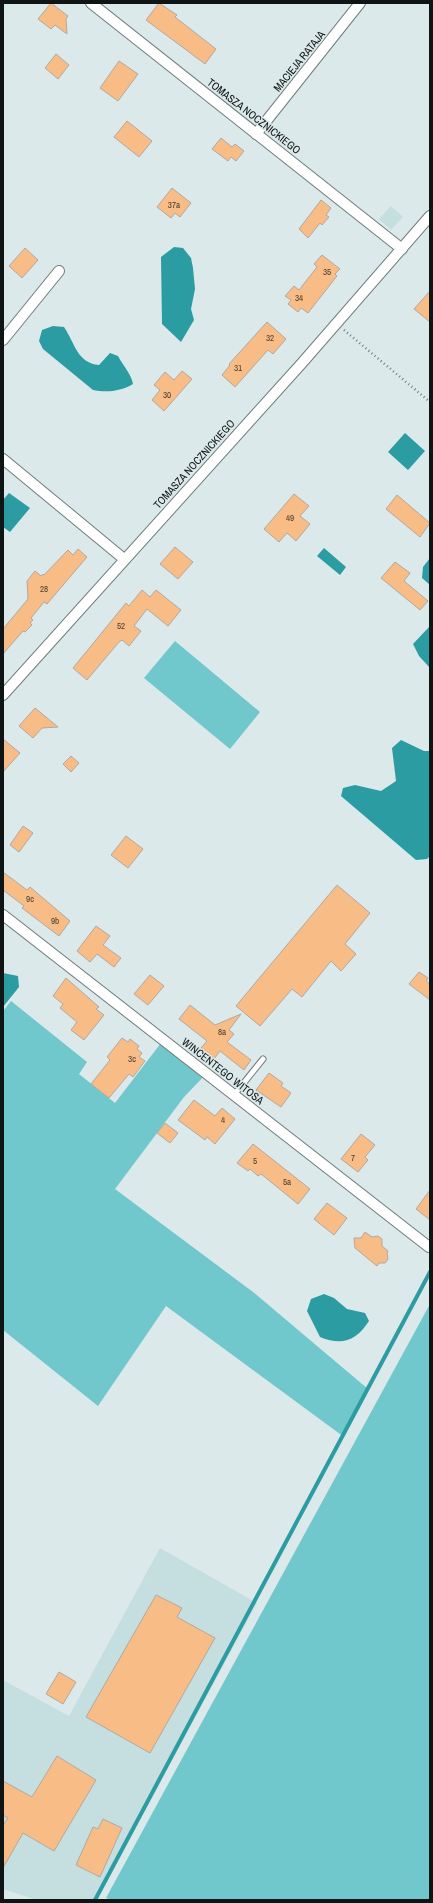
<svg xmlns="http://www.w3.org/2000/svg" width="433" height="1903" font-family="'Archivo Narrow',sans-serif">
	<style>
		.built { fill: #c5dedf }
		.green { fill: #70c7cc }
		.water { fill: #2b9ca2 }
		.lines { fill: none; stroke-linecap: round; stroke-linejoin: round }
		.stream { stroke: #2b9ca2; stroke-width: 4 }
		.building { fill: #f8bc87; stroke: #b2a8a0 }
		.service-casing { stroke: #6f7c7d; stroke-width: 7 }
		.minor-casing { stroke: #6f7c7d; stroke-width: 12 }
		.path { stroke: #757f7f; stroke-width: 2.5; stroke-dasharray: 1 3; stroke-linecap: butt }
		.service { stroke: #fff; stroke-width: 5 }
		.minor { stroke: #fff; stroke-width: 10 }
		.labels { text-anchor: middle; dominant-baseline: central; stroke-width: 3; stroke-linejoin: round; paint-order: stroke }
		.number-label { font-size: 9px; fill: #493e31 }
		.street-label { font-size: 11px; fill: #0f1414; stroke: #dbe9ea }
	</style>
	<rect width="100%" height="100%" fill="#dbe9ea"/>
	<g class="built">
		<path d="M391 206 403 217 391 230 379 219Z"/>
		<path d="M160 1548 257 1603 97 1900H37L3 1889V1680L69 1716Z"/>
	</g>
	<g class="green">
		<path d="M175 641 260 712 230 749 144 678Z"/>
		<path d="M11 1001 87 1062 79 1074 115 1103 161 1043 206 1074 184 1097 115 1189 253 1292 368 1389 344 1437 166 1306 98 1406 3 1330V1011Z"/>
		<path d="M430 1304V1900H112L106 1898Z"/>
	</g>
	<g class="water">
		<path d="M174 247 183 248 191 258 193 268 195 289 191 309 194 320 181 342 162 324 161 257Z"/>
		<path d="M53 326 64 327C75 343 77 363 99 365L110 353 118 356C123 366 131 373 133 384 122 391 106 393 93 390L43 349 39 341 42 330Z"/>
		<path d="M405 433 425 451 408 470 388 452Z"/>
		<path d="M9 493 30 508 10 532 3 527V500Z"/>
		<path d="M324 548 346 567 340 575 317 556Z"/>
		<path d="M430 558V585L422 578 423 567Z"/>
		<path d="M430 626V668L419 656 413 644Z"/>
		<path d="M401 740 424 751H430V856L427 859 416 860 341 796 343 788 355 785 381 791 396 781 392 748Z"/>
		<path d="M3 973 18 976 19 987 3 1007Z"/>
		<path d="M324 1294 334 1298 347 1309 365 1313 369 1321C356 1341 342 1346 320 1337L307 1311 311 1299Z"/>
	</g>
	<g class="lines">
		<path class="stream" d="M95 1900 430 1272"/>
	</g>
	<g class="building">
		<path d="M51 3 68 16 66 19 67 34 55 25 51 29 38 19Z"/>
		<path d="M159 3 177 15 175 17 216 49 205 64 146 20Z"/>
		<path d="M56 54 69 65 58 79 45 68Z"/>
		<path d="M119 61 138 74 118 101 100 88Z"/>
		<path d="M127 121 152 141 139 157 114 137Z"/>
		<path d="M221 138 232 147 235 144 244 151 236 161 231 157 228 161 212 149Z"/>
		<path d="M172 188 191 203 180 217 175 213 171 218 157 207Z"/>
		<path d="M321 200 331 208 326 215 329 217 322 225 320 223 308 238 299 229Z"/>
		<path d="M25 248 38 260 22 278 9 266Z"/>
		<path d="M322 255 340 269 335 274 337 276 308 313 301 308 298 312 288 304 291 300 285 296 294 286 299 290 317 267 314 264Z"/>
		<path d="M430 291V322L414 309Z"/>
		<path d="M267 322 286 339 273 354 268 350 235 387 222 375 230 365 229 364Z"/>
		<path d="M182 371 192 379 164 411 152 400 160 390 154 385 165 372 174 380Z"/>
		<path d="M294 494 309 506 300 516 310 524 296 541 287 533 279 542 264 529Z"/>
		<path d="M397 495 430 523 420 537 386 509Z"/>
		<path d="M175 547 193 562 178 579 160 564Z"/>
		<path d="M78 549 87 557 47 604 44 602 31 618 33 620 30 623 32 625 25 632 23 631 3 654V629L28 599 27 581 35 571 41 576 43 574 44 575 68 550 73 555Z"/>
		<path d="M395 562 410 573 404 581 428 601 420 610 381 578Z"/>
		<path d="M142 590 150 597 156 590 181 610 168 626 147 609 134 626 141 631 129 646 122 640 119 642 87 680 73 668 126 603 129 606Z"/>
		<path d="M35 708 58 727 42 728 33 738 19 726Z"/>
		<path d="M3 739 20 753 3 772Z"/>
		<path d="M71 756 79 763 71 772 63 764Z"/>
		<path d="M23 826 33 833 19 852 10 845Z"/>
		<path d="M126 836 143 849 128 868 111 855Z"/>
		<path d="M3 872 27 890 30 887 70 921 59 936 22 908 24 906 3 890Z"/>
		<path d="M337 885 370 913 345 944 356 954 341 971 331 961 302 997 292 989 260 1026 236 1006Z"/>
		<path d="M96 926 110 936 103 945 121 958 114 967 97 954 90 962 77 951Z"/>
		<path d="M419 972 428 978 426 981 430 984V1000L409 984Z"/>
		<path d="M150 975 164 986 148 1005 134 994Z"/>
		<path d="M66 978 99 1007 96 1009 104 1015 84 1040 71 1030 77 1022 60 1008 63 1004 53 996Z"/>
		<path d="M190 1005 215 1025 241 1014 229 1030 234 1034 227 1042 251 1060 244 1070 220 1051 214 1059 201 1048 207 1041 179 1019Z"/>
		<path d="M122 1038 128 1042 130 1039 139 1046 137 1049 142 1053 139 1057 145 1061 133 1077 129 1074 109 1098 91 1084 110 1060 107 1057Z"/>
		<path d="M269 1073 283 1083 281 1086 291 1093 281 1107 256 1090Z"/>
		<path d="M194 1100 215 1116 222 1108 235 1119 215 1144 207 1137 205 1140 178 1120Z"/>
		<path d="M165 1123 178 1133 170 1143 157 1133Z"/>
		<path d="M361 1134 375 1145 365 1157 368 1160 358 1172 341 1159Z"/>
		<path d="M253 1144 310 1189 298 1204 261 1174 258 1176 250 1169 248 1171 237 1163Z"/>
		<path d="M430 1190V1220L416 1209Z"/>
		<path d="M327 1203 347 1218 334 1235 314 1219Z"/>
		<path d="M365 1232 372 1237 378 1236 382 1239V1246L388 1251 387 1253 388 1259 385 1263H379L377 1266 355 1248 354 1238H361Z"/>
		<path d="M156 1595 182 1608 177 1617 215 1638 150 1753 86 1717Z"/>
		<path d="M59 1672 76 1682 63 1704 46 1694Z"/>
		<path d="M57 1756 96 1780 54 1851 23 1833 3 1868V1825L8 1818 3 1815V1781L32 1797Z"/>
		<path d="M103 1819 122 1828 100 1877 76 1865 93 1827 98 1829Z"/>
	</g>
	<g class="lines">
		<g class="service-casing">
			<path id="service" d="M234 1095 263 1059"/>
		</g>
		<g class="minor-casing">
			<g id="minor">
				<path d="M91 3 402 249"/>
				<path d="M256 134 360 3"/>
				<path d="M3 340 59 271"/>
				<path d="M3 459 124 559"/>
				<path d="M3 695 302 363 430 216"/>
				<path d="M3 915 429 1247"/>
			</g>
		</g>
		<path class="path" d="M344 330 430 402"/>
		<use href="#service" class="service"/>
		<use href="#minor" class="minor"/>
	</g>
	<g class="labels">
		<g class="number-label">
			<text x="174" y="205">37a</text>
			<text x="327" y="272">35</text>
			<text x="299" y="298">34</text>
			<text x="270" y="338">32</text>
			<text x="238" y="368">31</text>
			<text x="167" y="395">30</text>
			<text x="290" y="518">49</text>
			<text x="44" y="589">28</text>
			<text x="121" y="626">52</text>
			<text x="30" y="899">9c</text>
			<text x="55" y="921">9b</text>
			<text x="222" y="1032">8a</text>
			<text x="132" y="1059">3c</text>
			<text x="223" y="1120">4</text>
			<text x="353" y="1158">7</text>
			<text x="255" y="1161">5</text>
			<text x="287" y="1182">5a</text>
		</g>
		<g class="street-label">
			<text transform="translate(299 61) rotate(-51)">MACIEJA RATAJA</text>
			<text transform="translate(254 116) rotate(38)">TOMASZA NOCZNICKIEGO</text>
			<text transform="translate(194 464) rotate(-48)">TOMASZA NOCZNICKIEGO</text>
			<text transform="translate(223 1071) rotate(38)">WINCENTEGO WITOSA</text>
		</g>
	</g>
	<rect width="433" height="1903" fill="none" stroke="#0f1414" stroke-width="8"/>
</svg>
